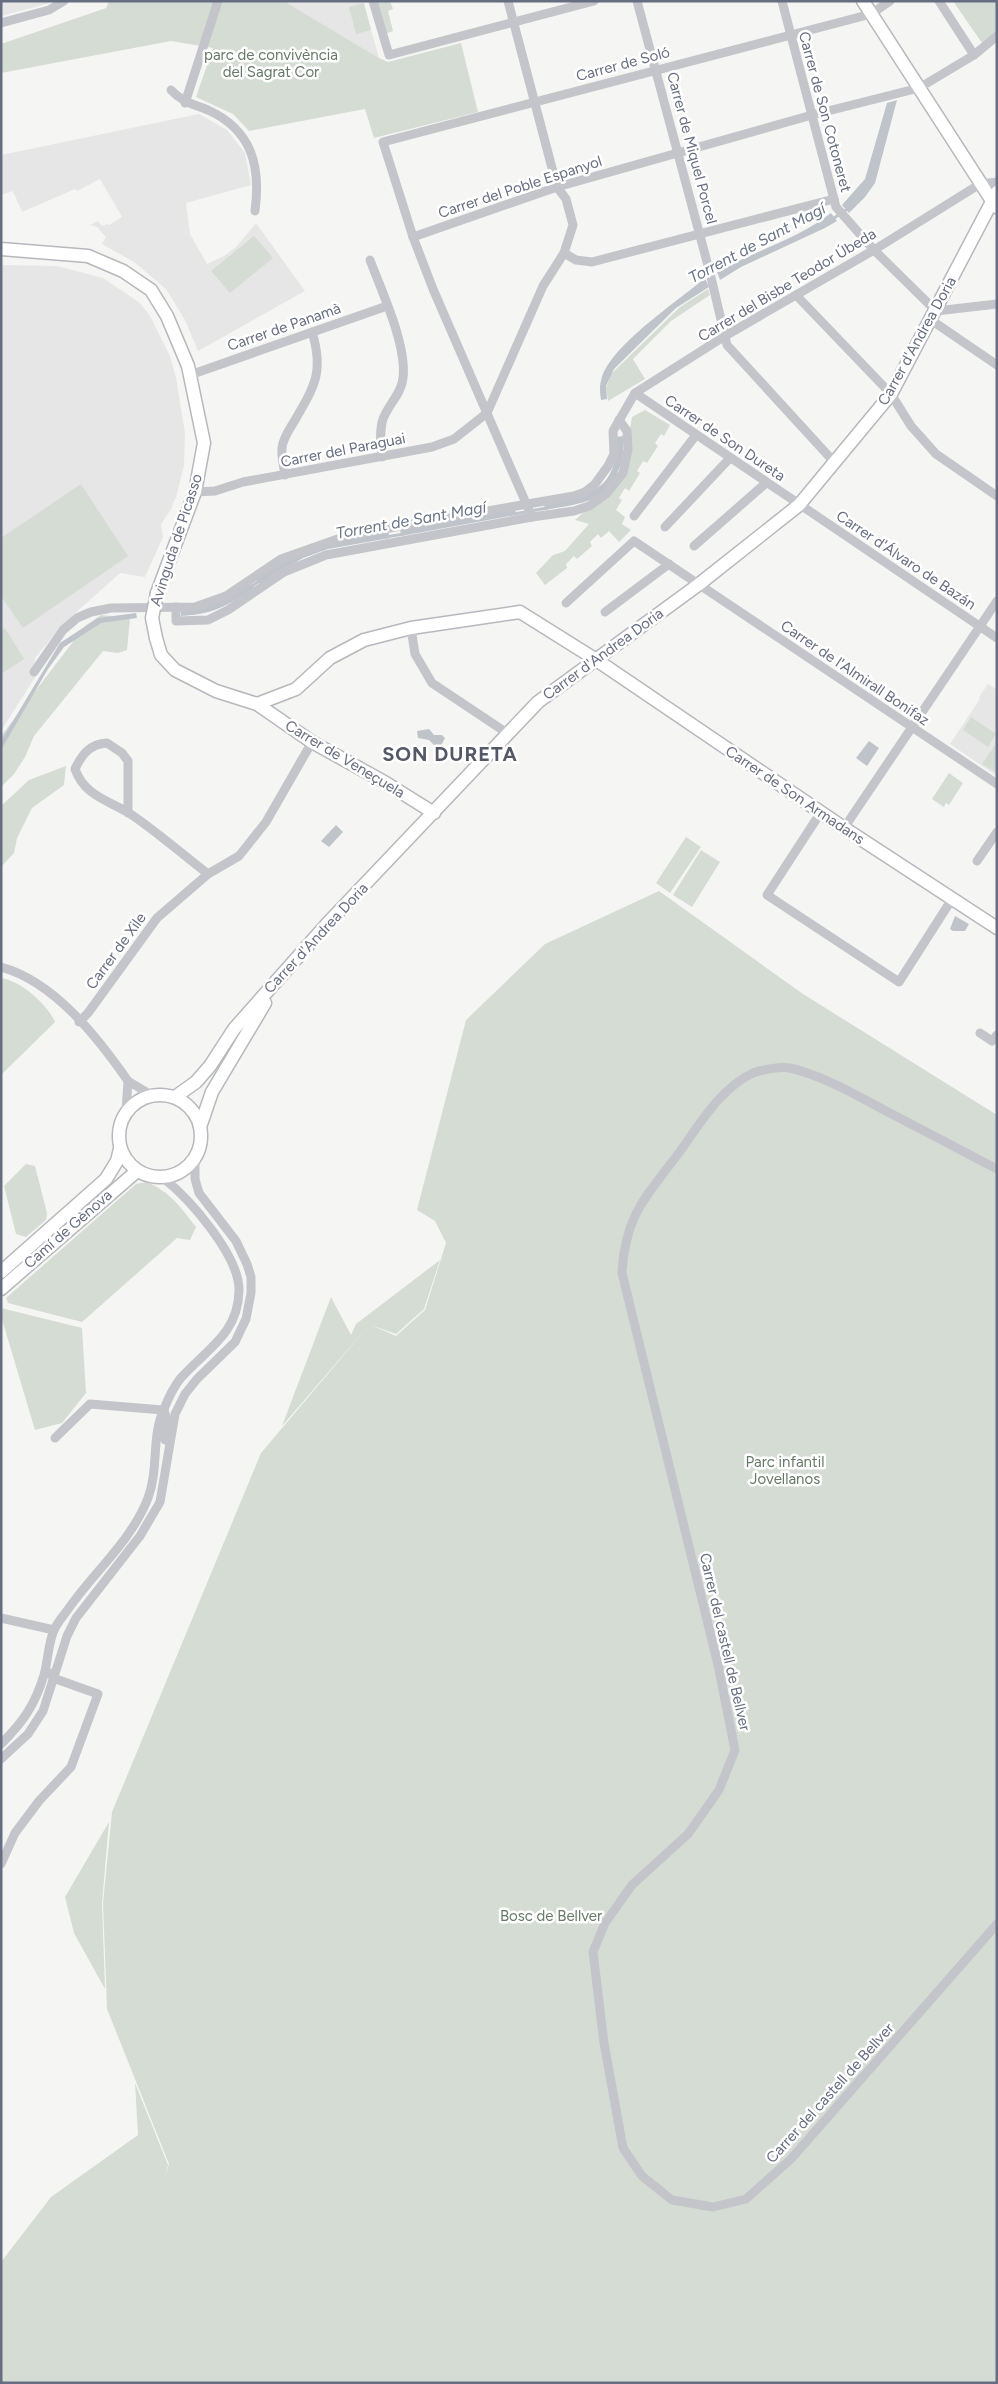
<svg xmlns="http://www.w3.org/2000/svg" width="998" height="2384" font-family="Figtree,sans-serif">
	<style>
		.built { fill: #e6e6e6 }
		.green { fill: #d5dcd4 }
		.water { fill: #bfc4cb }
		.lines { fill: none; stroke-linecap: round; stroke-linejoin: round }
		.stream { stroke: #bfc4cb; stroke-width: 3 }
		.secondary-casing { stroke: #b6b8be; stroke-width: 15 }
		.street { stroke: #c4c5ca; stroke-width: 9 }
		.secondary { stroke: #fff; stroke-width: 12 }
		.secondary-bridge-casing { stroke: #b6b8be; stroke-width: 15; stroke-linecap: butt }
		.secondary-bridge { stroke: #fff; stroke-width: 12 }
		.labels { text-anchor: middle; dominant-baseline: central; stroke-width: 5; stroke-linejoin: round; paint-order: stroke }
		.park-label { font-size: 15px; fill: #667967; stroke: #fff }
		.street-label { font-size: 15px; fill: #676e81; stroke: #fff }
		.water-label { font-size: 16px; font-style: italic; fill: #697485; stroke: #fff }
		.district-label { font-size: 20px; font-weight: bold; letter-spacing: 1px; fill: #555967; stroke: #fff }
	</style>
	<rect width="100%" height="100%" fill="#f5f6f3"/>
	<g class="built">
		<path d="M1 1H49L50 3 1 16Z"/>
		<path d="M284 1H363L379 58Z"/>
		<path d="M199 114 227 130 245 153 251 185 186 203 190 234 207 264 224 256 236 247 256 223 305 291 198 351 185 320 166 289 134 262 102 244 106 237 97 227 90 225 98 221 102 226 107 224 109 225 122 217 100 179 77 191 75 189 22 212 13 191 1 195V155Z"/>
		<path d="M1 265 57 266 84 273 103 278 140 303 150 316 170 356 176 378 185 433 184 465 177 494 171 509 161 524 163 537 145 577 120 573 63 624 35 658 34 672 37 674 1 731Z"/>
		<path d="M988 684 997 690V776L950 744 980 699 979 697Z"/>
	</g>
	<g class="green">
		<path d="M109 1H284L379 58 388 62 461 43 478 112 374 138 365 109 249 131 233 114 196 97 213 48 171 41 1 73V44L106 8Z"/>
		<path d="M376 1H390L393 9 388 11 393 31 385 34Z"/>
		<path d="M953 1H997V33L982 43Z"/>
		<path d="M364 3 371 30 356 34 349 7Z"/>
		<path d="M254 236 273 258 230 293 211 271Z"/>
		<path d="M708 289 710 295 671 321 633 359 645 379 608 401 606 388 611 374 680 307Z"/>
		<path d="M645 410 670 425 664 436 661 434 655 443 658 446 647 463 643 461 637 471 640 473 629 491 625 488 619 498 622 500 616 510 625 517 622 524 631 530 619 542 609 531 601 538 598 534 590 542 592 546 577 559 574 556 566 564 567 568 545 585 536 573 553 555 565 551 589 524 575 520 622 478 632 417Z"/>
		<path d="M81 484 128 556 23 628 1 596V538Z"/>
		<path d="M101 615 130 618 127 650 118 653 103 651 34 736 25 757 14 774 1 787V736L85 626Z"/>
		<path d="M5 628 24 659 1 674V631Z"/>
		<path d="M971 717 996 734 988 747 963 730Z"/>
		<path d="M997 742V773L982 764Z"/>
		<path d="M66 766 64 785 32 808 17 838 14 853 1 867V806L29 780Z"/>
		<path d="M949 773 963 783 949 805 946 803 944 807 932 799Z"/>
		<path d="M686 837 701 847 670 893 656 883Z"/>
		<path d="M701 850 720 862 692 907 673 895Z"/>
		<path d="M659 891 803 994 997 1115V2383H1V2262L51 2197 138 2135 135 2083 168 2165 165 2176 169 2164 107 2009 103 1903 112 1812 261 1453 370 1324 282 1426 331 1297 351 1335 356 1324 440 1260 424 1309 396 1334 371 1325 396 1336 425 1310 446 1243 435 1221 417 1210 466 1020 545 944Z"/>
		<path d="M1 978C21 981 47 1004 55 1022L1 1075Z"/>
		<path d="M26 1164 35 1166 47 1213 46 1220 26 1237 16 1234 4 1186Z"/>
		<path d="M146 1182C170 1191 181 1208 196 1227L190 1240 177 1238 82 1322 8 1303 6 1298 136 1184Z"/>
		<path d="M1 1308 82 1328 86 1393 62 1423 35 1430 1 1316Z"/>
		<path d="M109 1822 102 1903 105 1989 74 1933 65 1897Z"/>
	</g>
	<g class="water">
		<path d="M897 100 875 183 865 197 849 213 842 205 865 179 887 103Z"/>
		<path d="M831 213 837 221 825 228 741 267 720 280 717 272C754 251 798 239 831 213Z"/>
		<path d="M705 278 709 287 676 308 614 369 606 386 607 399 601 400C600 392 599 386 602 377 613 344 678 301 705 278Z"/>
		<path d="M623 436C626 463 614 492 587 501 574 506 559 507 545 510L544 504C589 495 618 492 616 437Z"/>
		<path d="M515 508 516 515 401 536 400 529Z"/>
		<path d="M388 531 390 538 328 549 303 558 260 584 255 578 286 559 340 540Z"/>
		<path d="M250 583 254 588C226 606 215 614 181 616V610Z"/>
		<path d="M136 613 137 618 101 623 64 647 48 669 1 750V741L60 643 98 618Z"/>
		<path d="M429 729 434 735H442L445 738 441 746 436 747 429 740 418 738 417 731Z"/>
		<path d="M869 741 879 748 867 766 856 758Z"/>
		<path d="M336 825 343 832 329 847 321 841Z"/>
		<path d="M955 916 969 924 965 931H953L950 929Z"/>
	</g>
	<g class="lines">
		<g class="stream">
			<path d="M831 220 849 208"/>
			<path d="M514 514 547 508"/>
			<path d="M386 537 404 534"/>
			<path d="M249 588 261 580"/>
		</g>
		<g class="secondary-casing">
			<g id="secondary">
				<path d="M863 1 996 207"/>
				<path d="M1 249 88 256 123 271 151 290 167 316 188 366 204 443 195 492 157 593"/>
				<path d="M156 638 161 655 175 670 216 691 257 704 312 742 386 783 434 813"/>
				<path d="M257 704 296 689 330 658 364 640 411 628 520 612 595 659 844 828 997 928"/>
				<circle cx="160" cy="1136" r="41"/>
				<path d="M175 1097 196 1082 210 1066 234 1029 327 924 538 702 698 585 799 505 891 394 997 192"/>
				<path d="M200 1127 212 1092 265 1003"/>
				<path d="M1 1272 106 1179 117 1161 120 1149"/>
				<path d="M1 1289 137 1171"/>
			</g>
		</g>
		<g class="street">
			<path d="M373 1 389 55 594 1"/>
			<path d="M637 1 710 273 727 345 835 463"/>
			<path d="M782 1 836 207 874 250 936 311 997 304"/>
			<path d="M939 1 974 55"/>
			<path d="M1 23 49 10 64 1"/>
			<path d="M171 90C182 102 193 104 208 110 252 130 261 166 255 211"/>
			<path d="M185 103 218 1"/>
			<path d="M413 237 557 187 812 115 919 88 974 55 997 36"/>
			<path d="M564 253 576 260 592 262 834 199"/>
			<path d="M370 260C382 292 407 345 403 378 402 393 388 405 383 419 379 431 381 445 382 457"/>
			<path d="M796 295 891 394 911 426 936 454 997 496"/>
			<path d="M931 320 997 365"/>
			<path d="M190 375 387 306"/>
			<path d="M635 393 997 638"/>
			<path d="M285 475C284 467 281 457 282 448 283 437 290 429 295 420 315 386 324 371 312 332"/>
			<path d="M195 492 215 491 243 482 432 447 454 439 487 413 543 286 564 253 573 225 566 199 557 187 508 1"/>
			<path d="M634 516 696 435"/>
			<path d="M532 517 433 289 413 237 383 142 871 14 890 1"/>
			<path d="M665 527 730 458"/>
			<path d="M694 546 766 483"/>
			<path d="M566 603 634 541 997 784"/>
			<path d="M176 607V621L208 620 228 610 284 572 326 555 532 517 574 511 589 506 607 493 623 473 628 449 627 431 619 420"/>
			<path d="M605 612 669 564"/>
			<path d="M411 628 415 654 432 683 507 733"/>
			<path d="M34 672 63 630 77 618 91 612 111 608 195 607 226 596 281 559 349 535 574 496 585 492 595 484 608 466 614 454 613 431 635 393 725 336 874 250 980 184 997 182"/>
			<path d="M821 812 767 895 899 982 952 899"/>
			<path d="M128 813V761L122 753 107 743C90 744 82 754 75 769 84 795 107 800 129 813 156 831 182 854 208 874"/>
			<path d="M844 828 997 601"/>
			<path d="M977 861 997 832"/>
			<path d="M1 967C54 981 98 1038 128 1081"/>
			<path d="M79 1022 88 1013 157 918 208 874 239 856 266 822 312 742"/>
			<path d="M980 1033 992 1041 997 1035"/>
			<path d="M126 1111 128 1081 153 1096"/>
			<path d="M997 1169C960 1150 923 1130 886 1111 856 1095 824 1076 790 1068 781 1066 761 1070 753 1073 721 1088 701 1122 681 1150 648 1195 625 1213 622 1273L718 1665 735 1750 719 1790 688 1834 632 1885 605 1923 593 1952 604 2043 623 2148 642 2176 672 2200 713 2207 746 2199 791 2159 997 1924"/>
			<path d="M164 1409 167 1423 165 1440"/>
			<path d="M55 1438 90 1404 163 1410"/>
			<path d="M1 1618 54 1630"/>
			<path d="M1 1744C23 1722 35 1705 44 1675 48 1661 48 1644 54 1630 57 1623 64 1615 69 1608 94 1572 132 1540 148 1498 159 1469 151 1437 164 1409 168 1399 173 1388 180 1379 205 1350 238 1335 239 1291 240 1256 189 1198 163 1178"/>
			<path d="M1 1759 28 1734 43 1711 67 1636 76 1618 140 1536 160 1502 175 1414 185 1394 197 1379 235 1342 246 1319 251 1293V1277L247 1264 236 1241 199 1193 195 1179V1159"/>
			<path d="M1 1864 15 1833 39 1801 71 1767 98 1694 53 1678 51 1673"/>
		</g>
		<use href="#secondary" class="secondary"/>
		<g class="secondary-bridge-casing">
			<path id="secondary-bridge" d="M156 638 152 618 157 593"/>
		</g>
		<use href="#secondary-bridge" class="secondary-bridge"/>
	</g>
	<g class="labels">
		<g class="park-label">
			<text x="271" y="55">parc de convivència<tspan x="271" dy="17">del Sagrat Cor</tspan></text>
			<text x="785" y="1462">Parc infantil<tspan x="785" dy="17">Jovellanos</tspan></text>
			<text x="551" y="1916">Bosc de Bellver</text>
		</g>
		<g class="street-label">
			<text transform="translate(623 64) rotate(-15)">Carrer de Soló</text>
			<text transform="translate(825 112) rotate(75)">Carrer de Son Cotoneret</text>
			<text transform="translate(692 148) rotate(75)">Carrer de Miquel Porcel</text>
			<text transform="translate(520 187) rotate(-18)">Carrer del Poble Espanyol</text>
			<text transform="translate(787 285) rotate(-31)">Carrer del Bisbe Teodor Úbeda</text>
			<text transform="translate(284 327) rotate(-19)">Carrer de Panamà</text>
			<text transform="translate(917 341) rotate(-61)">Carrer d'Andrea Doria</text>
			<text transform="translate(725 438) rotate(34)">Carrer de Son Dureta</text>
			<text transform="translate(343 450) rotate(-11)">Carrer del Paraguai</text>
			<text transform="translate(176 540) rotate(-72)">Avinguda de Picasso</text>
			<text transform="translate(906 560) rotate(34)">Carrer d'Álvaro de Bazán</text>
			<text transform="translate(603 654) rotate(-36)">Carrer d'Andrea Doria</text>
			<text transform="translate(855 673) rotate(34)">Carrer de l'Almirall Bonifaz</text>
			<text transform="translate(345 759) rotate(31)">Carrer de Veneçuela</text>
			<text transform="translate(795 795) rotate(34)">Carrer de Son Armadans</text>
			<text transform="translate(316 938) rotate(-47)">Carrer d'Andrea Doria</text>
			<text transform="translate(116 951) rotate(-54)">Carrer de Xile</text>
			<text transform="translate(68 1229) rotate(-41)">Camí de Gènova</text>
			<text transform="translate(725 1642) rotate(77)">Carrer del castell de Bellver</text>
			<text transform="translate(830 2093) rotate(-48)">Carrer del castell de Bellver</text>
		</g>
		<g class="water-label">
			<text transform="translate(757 243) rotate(-28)">Torrent de Sant Magí</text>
			<text transform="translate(411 520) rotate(-10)">Torrent de Sant Magí</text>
		</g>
		<g class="district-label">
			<text x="450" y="754">SON DURETA</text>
		</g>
	</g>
	<rect width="998" height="2384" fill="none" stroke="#676e81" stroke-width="5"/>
</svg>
